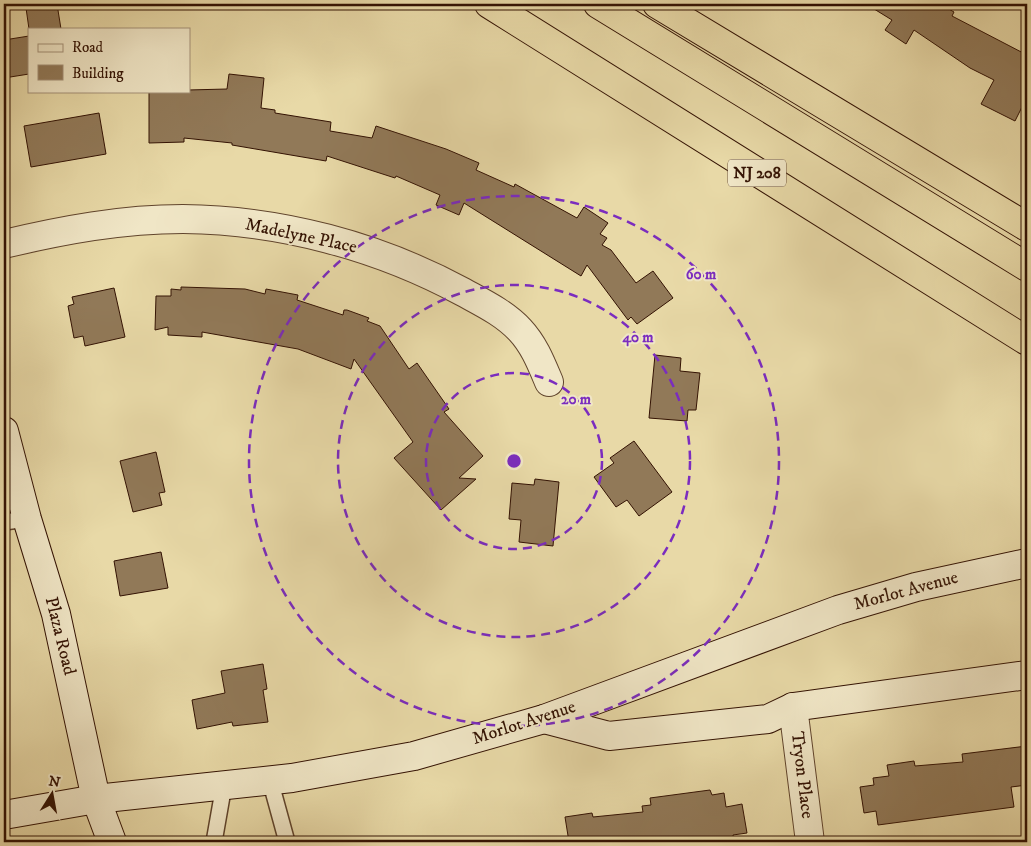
<svg xmlns="http://www.w3.org/2000/svg" width="1031" height="846" font-family="'IM FELL DW Pica',serif">
	<style>
		.building { fill: #917958; stroke: #331203 }
		.lines { fill: none; stroke-linecap: round; stroke-linejoin: round }
		.lane-casing { stroke: #60442c; stroke-width: 18 }
		.street-casing { stroke: #60442c; stroke-width: 30 }
		.secondary-casing { stroke: #331203; stroke-width: 30 }
		.highway-casing { stroke: #331203; stroke-width: 30 }
		.lane { stroke: #f0e6c6; stroke-width: 15 }
		.street { stroke: #f0e6c6; stroke-width: 28 }
		.secondary { stroke: #f0e6c6; stroke-width: 28 }
		.highway { stroke: #e8d9a7; stroke-width: 28 }
		.ring { fill: none; stroke: #7b2cbf; stroke-width: 2.5; stroke-dasharray: 9 6 }
		.labels { text-anchor: middle; dominant-baseline: central; stroke-width: 4; stroke-linejoin: round; paint-order: stroke }
		.shield { fill: #f0e6c6; stroke: #6c523e; stroke-width: 1 }
		.shield-label { font-size: 16px; font-weight: bold; fill: #331203 }
		.street-label { font-size: 18px; fill: #331203; stroke: #f0e6c6 }
		.centre { fill: #7b2cbf; stroke: #f0e6c6; stroke-width: 2.5 }
		.ring-label { font-size: 15px; text-anchor: middle; font-weight: bold; fill: #7b2cbf; stroke: #f0e6c6; stroke-width: 4; stroke-linejoin: round; paint-order: stroke }
	</style>
	<rect width="100%" height="100%" fill="#e8d9a7"/>
	<filter id="stains"><feTurbulence type="fractalNoise" baseFrequency=".004" numOctaves="4"/><feColorMatrix values="0 0 0 0 .2 0 0 0 0 .09 0 0 0 0 .02 0 0 0 .5 -.17"/></filter>
	<radialGradient id="worn" r=".72"><stop offset=".6" stop-color="#630" stop-opacity="0"/><stop offset="1" stop-color="#630" stop-opacity=".3"/></radialGradient>
	<g class="building">
		<path d="M57 4 61 29H29L26 8Z"/>
		<path d="M866 4H940L954 12 952 16 1027 55V97L1015 121 981 104 994 80 970 68 914 30 906 44 885 30 892 20Z"/>
		<path d="M29 36V74L4 78V40Z"/>
		<path d="M229 74 264 78 261 108 275 110V113L331 122 330 131 372 138 376 126 446 149 479 163 476 170 514 187 515 184 577 218 584 207 608 223 600 234 607 238 602 245 611 250 636 283 653 271 673 298 637 324 631 317 628 320 587 265 581 276 464 203 459 215 436 205 440 195 396 176 395 178 327 156 326 161 232 145V143L184 138V142L149 143V91L227 89Z"/>
		<path d="M99 113 106 154 31 167 24 126Z"/>
		<path d="M181 287 245 289 265 294 266 289 298 295 297 300 343 315 344 310H347L369 318 367 321 380 326 409 369 417 363 449 409 444 412 483 456 459 478 476 479 441 510 394 458 413 442 354 359 351 369 298 349 202 332V337L168 335V327L155 330 156 296H171V289L181 290Z"/>
		<path d="M114 288 125 337 85 346 83 336 74 338 68 306 74 304 72 297Z"/>
		<path d="M655 355 681 358 680 371 700 373 696 410H688L687 421 649 418Z"/>
		<path d="M634 441 672 492 639 516 627 500 616 507 594 477 614 463 610 458Z"/>
		<path d="M156 452 165 492 159 493 162 505 133 512 120 461Z"/>
		<path d="M535 479 559 482 553 546 519 542 521 520 509 519 512 483 534 485Z"/>
		<path d="M161 552 168 588 120 596 114 561Z"/>
		<path d="M263 664 267 689 263 690 268 722 233 726 232 722 197 729 192 700 225 693 221 671Z"/>
		<path d="M1027 746V785L1011 787 1014 807 878 825 876 811 864 813 860 787 874 785 873 778 889 776 887 765 914 761 915 766 963 762 962 754Z"/>
		<path d="M710 790 712 795 724 793 726 807 742 804 747 833 733 835 734 842H569L565 817 592 813 593 817 643 812 642 806 651 805 650 798Z"/>
	</g>
	<g class="lines">
		<g class="lane-casing">
			<g id="lane">
				<path d="M4 522 27 519"/>
				<path d="M270 780 287 842"/>
				<path d="M214 842 224 785"/>
			</g>
		</g>
		<g class="street-casing">
			<g id="street">
				<path d="M4 244C63 230 122 219 183 219 280 220 378 246 463 292 483 303 504 313 520 330 534 345 541 363 549 382"/>
				<path d="M793 707 810 842"/>
			</g>
		</g>
		<g class="secondary-casing">
			<g id="secondary">
				<path d="M4 431 27 519 56 614 96 799 112 842"/>
				<path d="M544 719 609 736 768 719 793 707 1027 675"/>
				<path d="M4 815 96 799 292 778 414 756 544 719 838 610 916 587 1027 563"/>
			</g>
		</g>
		<g class="highway-casing">
			<g id="highway">
				<path d="M489 4 1027 341"/>
				<path d="M598 4 1027 267"/>
				<path d="M657 4 1027 227"/>
			</g>
		</g>
		<use href="#lane" class="lane"/>
		<use href="#street" class="street"/>
		<use href="#secondary" class="secondary"/>
		<use href="#highway" class="highway"/>
	</g>
	<g class="ring">
		<circle cx="514" cy="461" r="88"/>
		<circle cx="514" cy="461" r="176"/>
		<circle cx="514" cy="461" r="265"/>
	</g>
	<g class="labels">
		<rect class="shield" x="728" y="159.5" width="58" height="27" rx="4"/>
		<g class="shield-label">
			<text x="757" y="173">NJ 208</text>
		</g>
		<g class="street-label">
			<text transform="translate(301 236) rotate(12)">Madelyne Place</text>
			<text transform="translate(906 591) rotate(-15)">Morlot Avenue</text>
			<text transform="translate(60 636) rotate(76)">Plaza Road</text>
			<text transform="translate(524 723) rotate(-18)">Morlot Avenue</text>
			<text transform="translate(802 775) rotate(83)">Tryon Place</text>
		</g>
	</g>
	<circle cx="514" cy="461" r="8" class="centre"/>
	<g class="ring-label">
		<text x="701" y="279">60 m</text>
		<text x="638" y="342">40 m</text>
		<text x="576" y="404">20 m</text>
	</g>
	<rect width="1031" height="846" fill="none" stroke="#e8d9a7" stroke-width="20"/>
	<rect x="5" y="5" width="1021" height="836" fill="none" stroke="#331203" stroke-width="2.5"/>
	<rect x="10" y="10" width="1011" height="826" fill="none" stroke="#331203"/>
	<rect x="28" y="28" width="162" height="65" fill="#f0e6c6" stroke="#a49178"/>
	<rect x="38" y="44" width="25" height="8" fill="#f0e6c6" stroke="#a49178"/>
	<text x="72" y="52" font-size="15" fill="#331203">Road</text>
	<rect x="38" y="65" width="25" height="15" fill="#917958" stroke="#a49178"/>
	<text x="72" y="78" font-size="15" fill="#331203">Building</text>
	<g transform="translate(52 794) rotate(11)" stroke="#f0e6c6" stroke-width="4" paint-order="stroke">
	<path d="M0-4L9 19L0 12L-9 19Z" fill="#331203"/>
	<text y="-8" font-size="14" font-weight="bold" text-anchor="middle" fill="#331203">N</text>
	</g>
	<rect width="100%" height="100%" filter="url(#stains)"/>
	<rect width="100%" height="100%" fill="url(#worn)"/>
</svg>
